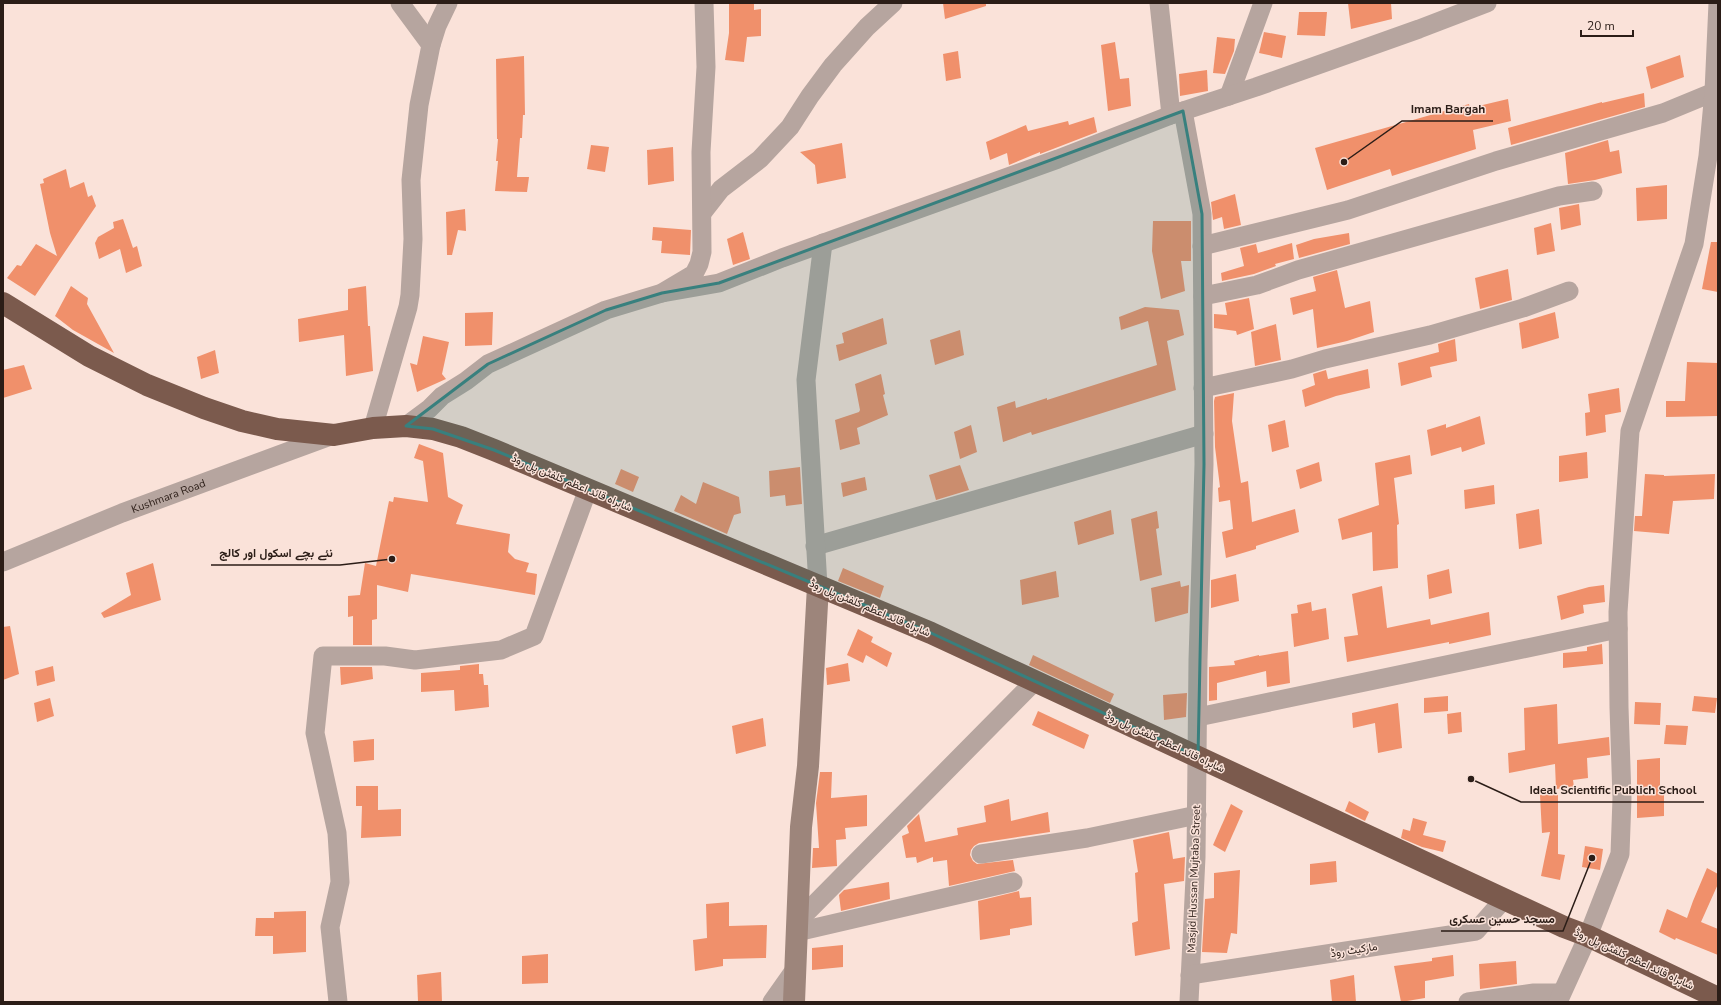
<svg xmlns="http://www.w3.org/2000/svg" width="1721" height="1005" font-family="'Nunito Sans',Vazirmatn,sans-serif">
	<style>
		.building { fill: #f0906b }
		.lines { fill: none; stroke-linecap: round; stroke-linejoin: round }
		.street { stroke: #b6a59f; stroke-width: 19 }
		.secondary { stroke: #9d857b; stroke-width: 22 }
		.highway { stroke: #7b5a4d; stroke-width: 22 }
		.marked { fill: #38807e; fill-opacity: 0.2; stroke: #38807e; stroke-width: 3; stroke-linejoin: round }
		.labels { text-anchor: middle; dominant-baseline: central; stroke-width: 3; stroke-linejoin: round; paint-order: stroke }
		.street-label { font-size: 11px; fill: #2b1d17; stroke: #fae2d9 }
		.leader { fill: none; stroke: #2b1d17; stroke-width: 1.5 }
		.callout-dot { fill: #2b1d17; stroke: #fae2d9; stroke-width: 1.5 }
		.callout-label { font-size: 12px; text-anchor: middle; font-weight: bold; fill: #2b1d17; stroke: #fae2d9; stroke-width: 3; stroke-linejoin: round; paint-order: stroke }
	</style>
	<rect width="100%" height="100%" fill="#fae2d9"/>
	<g class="building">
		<path d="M729 3H754V10L761 9V36L747 37 744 62 725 60 729 33Z"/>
		<path d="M943 3H986V6L945 19Z"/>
		<path d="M1348 3H1391L1392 19 1351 29Z"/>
		<path d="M1299 12H1327L1325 36 1297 35Z"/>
		<path d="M1264 32 1286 36 1282 58 1259 53Z"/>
		<path d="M1217 37 1235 39 1234 51 1225 74 1213 73Z"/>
		<path d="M1115 42 1120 79 1129 78 1131 106 1108 111 1101 45Z"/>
		<path d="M958 51 961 78 946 81 943 54Z"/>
		<path d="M1680 55 1684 77 1651 89 1646 67Z"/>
		<path d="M524 56 525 115H523L522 138H520L517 177H529L527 192 495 191 498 161H496L498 139H497L496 59Z"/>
		<path d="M1207 70 1208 91 1180 96 1179 74Z"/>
		<path d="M1644 93 1645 107 1511 145 1508 128 1602 102V103Z"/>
		<path d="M1508 99 1511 121 1473 130 1476 149 1392 176 1390 169 1327 190 1315 148 1469 104 1470 108Z"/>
		<path d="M1094 117 1097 132 1040 154V152L1009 165 1007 153 990 160 986 142 1026 125 1028 131 1068 121 1069 125Z"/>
		<path d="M1608 140 1610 152 1619 150 1622 173 1595 180 1568 184 1565 153Z"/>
		<path d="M842 143 846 178 817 184 815 165 800 152Z"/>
		<path d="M591 145 609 147 605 172 587 169Z"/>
		<path d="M673 147 674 181 648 185 647 150Z"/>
		<path d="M66 169 70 188 84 182 88 197 92 195 96 206 35 296 7 278 17 265 21 266 36 244 57 256 50 233 40 184 44 183 43 179Z"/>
		<path d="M1667 185V219L1637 221 1636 188Z"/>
		<path d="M1235 194 1241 225 1224 229 1222 217 1213 220 1211 202Z"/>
		<path d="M1579 204 1581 225 1561 230 1559 208Z"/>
		<path d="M465 209 466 231 458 230 452 255H447L446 212Z"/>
		<path d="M123 219 133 248 137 246 142 266 126 273 120 249 99 259 95 243 98 237 114 228 113 222Z"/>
		<path d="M1153 221H1191V261H1181L1185 291 1161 299 1152 251Z"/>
		<path d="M1551 223 1555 251 1537 255 1534 228Z"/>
		<path d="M653 227 691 230 690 255 661 253 662 241 652 240Z"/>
		<path d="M743 232 750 259 733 265 727 239Z"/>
		<path d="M1349 233 1350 244 1299 258 1296 245 1314 239Z"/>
		<path d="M1711 242H1718V292L1702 289Z"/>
		<path d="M1292 243 1294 259 1275 264 1276 266 1254 274 1222 281 1221 273 1244 266 1240 248 1256 244 1258 253Z"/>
		<path d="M1508 269 1512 300 1480 309 1475 278Z"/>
		<path d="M1337 270 1345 308 1370 301 1374 332 1347 341 1317 348 1313 309 1293 315 1290 298 1316 291 1313 277Z"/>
		<path d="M71 286 88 298 87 304 114 353 73 330 55 316Z"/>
		<path d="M366 286 368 326H370L373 371 346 376 344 335 299 342 298 319 348 310V289Z"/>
		<path d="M1249 298 1254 329 1237 335 1236 331 1214 328V314L1227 315 1225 303Z"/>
		<path d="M1145 307 1179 310 1184 335 1167 341 1176 390 1032 435 1031 432 1003 442 997 407 1015 401 1016 408 1047 398V400L1157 365 1148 321 1121 330 1119 317Z"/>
		<path d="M493 312 492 345 465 346V313Z"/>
		<path d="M1555 312 1559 338 1522 349 1519 323Z"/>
		<path d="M883 318 887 344 839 361 836 345 844 343 842 333Z"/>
		<path d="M1276 324 1281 360 1255 366 1251 332Z"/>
		<path d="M960 330 964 355 935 365 930 340Z"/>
		<path d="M423 336 449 342 442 374 446 379 417 392 410 363 417 365Z"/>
		<path d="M1455 339 1457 361 1430 367 1432 377 1401 386 1398 363 1439 352 1438 344Z"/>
		<path d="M215 350 219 373 201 379 197 357Z"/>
		<path d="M1687 362 1718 363V416L1666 417V401H1685Z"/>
		<path d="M24 365 32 389 3 398V370Z"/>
		<path d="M1368 369 1370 388 1336 396 1305 407 1302 390 1315 385 1313 374 1326 370 1328 379Z"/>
		<path d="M881 374 885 394 883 395 888 415 857 428 860 444 840 450 835 420 859 412 860 410 855 384Z"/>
		<path d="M1619 388 1621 412 1605 415 1606 432 1586 436 1585 413 1590 412 1588 394Z"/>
		<path d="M1234 393 1232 421 1241 483 1248 481 1252 522 1295 509 1299 532 1256 546V549L1226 558 1222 532 1233 529 1230 500 1219 502 1218 488 1220 487 1215 447 1214 401 1215 397Z"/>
		<path d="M1480 416 1485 444 1462 452 1461 447 1431 456 1427 430 1446 424V428Z"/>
		<path d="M1285 420 1289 447 1272 452 1268 425Z"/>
		<path d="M971 425 977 452 960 459 954 432Z"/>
		<path d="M419 444 443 453 448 497 463 505 456 524 510 534 508 552 515 559 529 563 526 572 537 574 535 595 411 574 408 592 377 585V619L372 620V645H353V616L348 617V596L360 595 365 563 376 566 389 501 393 502 394 497 428 502 423 461 414 458Z"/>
		<path d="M1587 452 1588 478 1559 482V456Z"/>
		<path d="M1410 455 1412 474 1394 478 1399 524 1397 525 1398 568 1373 571 1372 532 1342 540 1338 519 1379 505 1375 463Z"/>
		<path d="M1319 462 1322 481 1300 489 1296 470Z"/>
		<path d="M960 465 969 490 936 500 929 475Z"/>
		<path d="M800 467 802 504 786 506 785 495 770 497 769 471Z"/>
		<path d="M621 469 639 477 633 492 615 484Z"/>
		<path d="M1645 474 1664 475V476L1715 474 1714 499 1673 501 1669 534 1634 531 1635 516H1642Z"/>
		<path d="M865 477 867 490 843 497 841 483Z"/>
		<path d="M703 482 739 497 741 513 734 515 727 534 674 511 681 495 696 504Z"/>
		<path d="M1494 485 1495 504 1465 509 1464 490Z"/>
		<path d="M1539 509 1542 544 1519 549 1516 514Z"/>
		<path d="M1111 510 1114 534 1078 545 1074 522Z"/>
		<path d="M1157 511 1159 528 1156 529 1162 575 1140 581 1131 519Z"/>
		<path d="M153 563 161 600 104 618 101 613 131 595 126 573Z"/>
		<path d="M843 568 884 586 880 598 838 581Z"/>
		<path d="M1449 569 1452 593 1429 599 1427 575Z"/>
		<path d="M1056 571 1059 597 1022 605 1020 580Z"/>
		<path d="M1236 574 1239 601 1211 608V580Z"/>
		<path d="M1180 581 1181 587 1189 585 1188 613 1155 622 1151 588Z"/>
		<path d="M1604 585 1605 602 1583 605 1584 613 1561 620 1557 596 1589 587Z"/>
		<path d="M1382 586 1387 628 1430 619 1431 625 1489 612 1491 635 1449 644V642L1347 662 1344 637 1358 635 1352 594Z"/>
		<path d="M1311 602 1312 611 1326 608 1329 639 1294 647 1291 614 1298 613 1297 605Z"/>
		<path d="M10 626 19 674 3 680V627Z"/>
		<path d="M858 629 873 637 871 642 892 653 887 667 866 655 863 663 847 655Z"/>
		<path d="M1602 644 1603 664 1563 668V653L1587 651V647Z"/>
		<path d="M1288 651 1290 683 1267 687 1266 671 1217 683V700L1209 701V667L1235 665 1234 661 1259 655V656Z"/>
		<path d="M1033 655 1114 694 1110 703 1029 665Z"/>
		<path d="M848 663 850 681 827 685 826 668Z"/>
		<path d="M479 664V674H483L484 685H488L489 707 455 711 454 690 421 692V673L460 670V666Z"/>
		<path d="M53 666 55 681 37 686 35 671Z"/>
		<path d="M340 667H372L373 679 341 685Z"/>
		<path d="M1187 693 1186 717 1164 720 1163 695Z"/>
		<path d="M1448 696V711L1424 713V698Z"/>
		<path d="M1694 696 1717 698 1715 713 1692 711Z"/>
		<path d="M50 698 54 716 37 722 34 703Z"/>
		<path d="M1635 702 1661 703 1660 725 1634 724Z"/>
		<path d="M1398 703 1402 748 1378 753 1375 723 1353 728 1352 713Z"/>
		<path d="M1557 704 1558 744 1609 737 1610 755 1587 758 1588 778 1573 780 1574 787 1556 789 1555 764 1509 773 1508 753 1525 750 1524 708Z"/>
		<path d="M1038 711 1089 735 1084 749 1032 725Z"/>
		<path d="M1461 712 1462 732 1448 734 1447 714Z"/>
		<path d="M763 718 766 746 736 754 732 726Z"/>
		<path d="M1666 725 1688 726 1686 745 1664 744Z"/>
		<path d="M374 739V760L354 762 353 741Z"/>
		<path d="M1660 758V791H1664V816L1637 818V760Z"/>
		<path d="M820 772H832L831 798 867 795V826L845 828 846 839 836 840 837 866 812 868 813 848H819L816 803Z"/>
		<path d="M356 786H378V810L401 809V836L361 838 362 806H356Z"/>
		<path d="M1558 793V854L1565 855 1560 880 1541 876 1550 832 1542 833 1540 795Z"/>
		<path d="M1009 799 1011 821 1048 812 1050 832 979 843 974 846 971 850 970 855 973 861 977 864 1013 860 1015 871 949 886 947 860 933 862V857L917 863 916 857 906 858 902 836 909 833 907 826 919 814 925 842 958 835 957 828 986 822 984 806Z"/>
		<path d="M1349 801 1369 812 1365 821 1345 811Z"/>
		<path d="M1231 804 1243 811 1225 852 1213 845Z"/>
		<path d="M1413 818 1427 822 1423 835 1446 841 1443 852 1422 847 1401 838 1403 829 1410 831Z"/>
		<path d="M1169 832 1173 859 1185 857 1184 881 1164 884 1170 949 1135 956 1132 923 1138 921 1135 873 1138 872 1133 840Z"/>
		<path d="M1585 846 1603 849 1600 870 1582 867Z"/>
		<path d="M1336 861 1337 882 1310 885V864Z"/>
		<path d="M1707 868 1718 874V884L1701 922 1718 929V955L1676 938 1675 940 1659 932 1667 909 1687 918 1693 901Z"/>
		<path d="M1240 870 1237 934 1231 933 1227 953 1202 952 1205 899 1214 898V873Z"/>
		<path d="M889 882 890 899 841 911 839 895 844 890Z"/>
		<path d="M1019 891 1020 898 1031 897 1032 925 1010 929V935L980 940 978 901Z"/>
		<path d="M729 902V926L767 925 766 958 723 959V966L695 971 693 940 707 938 706 904Z"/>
		<path d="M306 911V952L273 954V936H255L256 918H274V912Z"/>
		<path d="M843 945V967L812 970V948Z"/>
		<path d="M548 954V983L522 984V956Z"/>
		<path d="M1453 955 1454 976 1425 981V998L1401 1002 1394 966 1432 961V958Z"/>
		<path d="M1516 961 1517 984 1480 989 1479 964Z"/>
		<path d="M441 972 442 1002H418L417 975Z"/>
		<path d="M1354 975 1356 1002H1332L1330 980Z"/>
	</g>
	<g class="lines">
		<g class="street">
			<path d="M1159 3 1171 115"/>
			<path d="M431 45 437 26 448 3"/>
			<path d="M1229 96 1263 3"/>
			<path d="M1183 111 1202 214 1204 464 1198 660 1196 857 1189 1002"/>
			<path d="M703 212 721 189 760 159 790 127 810 96 833 65 867 27 893 3"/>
			<path d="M1202 246 1348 210 1496 161 1663 113 1714 92"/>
			<path d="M662 293 719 283 782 258 1058 159 1171 115 1256 87 1419 29 1487 3"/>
			<path d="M1203 296 1257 285 1298 270 1559 196 1593 191"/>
			<path d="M1203 388 1292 369 1325 359 1430 335 1523 308 1569 291"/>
			<path d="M406 426 429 409 442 396 466 381 488 364 606 310 662 293 694 274 699 264 702 252 701 152 706 67 704 3"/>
			<path d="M373 428 408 307 410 295 413 239 411 180 419 105 431 45 400 3"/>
			<path d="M815 546 1204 434"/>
			<path id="s1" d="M3 562 122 513 333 435"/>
			<path d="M818 586 806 380 823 243"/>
			<path d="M1198 717 1618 629"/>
			<path d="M981 854 1087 838 1197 815"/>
			<path d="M798 921 1035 681"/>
			<path d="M797 932 1013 882"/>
			<path d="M1190 975 1476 931 1504 899"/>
			<path d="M338 1002 330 927 340 882 337 833 315 733 323 656H385L415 660 501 650 534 636 588 489"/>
			<path d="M772 1002 796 968"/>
			<path d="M1468 1002 1534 993H1561"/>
			<path d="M1558 1002 1588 936 1620 854 1622 798 1619 707 1618 612 1630 431 1694 244 1708 156 1714 92 1718 3"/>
		</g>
		<path class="secondary" d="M794 1002 801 827 808 766 818 586"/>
		<path class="highway" d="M3 303 89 356 147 385 204 408 242 421 277 429 334 435 373 428 406 426 433 429 461 437 494 450 931 633 1564 927 1588 936 1718 998"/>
	</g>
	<path class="marked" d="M1183 111 1202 214 1204 464 1198 757 931 633 494 450 433 429 406 426 488 364 606 310 662 293 719 283Z"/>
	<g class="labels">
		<g class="street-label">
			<text transform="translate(572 483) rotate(23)">شاہراہ قائد اعظم کلفٹن پل روڈ</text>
			<text stroke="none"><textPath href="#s1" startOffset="178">Kushmara Road</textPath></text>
			<text transform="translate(870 608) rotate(23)">شاہراہ قائد اعظم کلفٹن پل روڈ</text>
			<text transform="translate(1165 742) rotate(25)">شاہراہ قائد اعظم کلفٹن پل روڈ</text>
			<text transform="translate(1194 879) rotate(-88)">Masjid Hussan Mujtaba Street</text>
			<text transform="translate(1354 950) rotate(-9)">مارکیٹ روڈ</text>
			<text transform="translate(1634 959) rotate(25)">شاہراہ قائد اعظم کلفٹن پل روڈ</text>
		</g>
	</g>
	<path class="leader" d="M1344 162L1402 121H1493M392 559L340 565H211M1471 779L1521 802H1704M1592 858L1563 931H1441"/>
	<g class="callout-dot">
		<circle cx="1344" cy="162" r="4"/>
		<circle cx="392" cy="559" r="4"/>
		<circle cx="1471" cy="779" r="4"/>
		<circle cx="1592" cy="858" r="4"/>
	</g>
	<g class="callout-label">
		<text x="1448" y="113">Imam Bargah</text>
		<text x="276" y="557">نئے بچے اسکول اور کالج</text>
		<text x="1613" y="794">Ideal Scientific Publich School</text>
		<text x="1502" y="923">مسجد حسین عسکری</text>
	</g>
	<rect width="1721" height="1005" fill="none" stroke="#2b1d17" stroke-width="8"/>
	<path d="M1581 30v6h52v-6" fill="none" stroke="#2b1d17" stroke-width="2"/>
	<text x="1587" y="30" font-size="12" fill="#2b1d17" stroke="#fae2d9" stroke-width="3" paint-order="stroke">20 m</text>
</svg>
